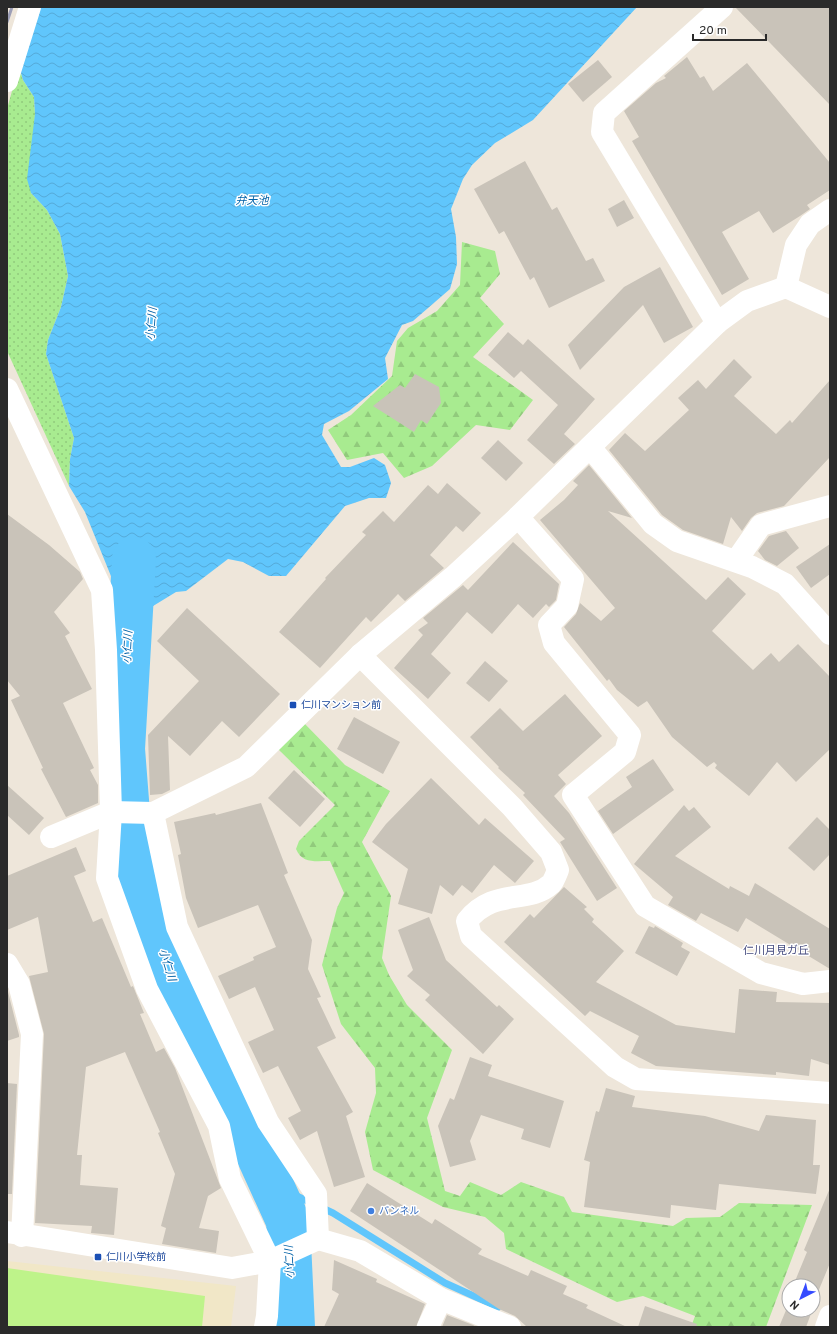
<svg xmlns="http://www.w3.org/2000/svg" width="837" height="1334" font-family="Overpass,'Noto Sans JP',sans-serif">
	<style>
		.education { fill: #f1e7c7 }
		.green { fill: url(#green-dots) }
		.forest { fill: url(#forest-firs) }
		.pitch { fill: #bef38a }
		.water { fill: url(#water-waves) }
		.lines { fill: none; stroke-linecap: round; stroke-linejoin: round }
		.stream { stroke: #60c6fc; stroke-width: 7 }
		.river { stroke: #60c6fc; stroke-width: 44 }
		.building { fill: #c9c3b9 }
		.pedestrian { stroke: #fff; stroke-width: 22 }
		.minor { stroke: #fff; stroke-width: 22 }
		.rail { stroke: #9c9eb6; stroke-width: 3 }
		.transit-dot { fill: #1a4fb4; stroke: #fff; stroke-width: 1.5 }
		.shop-dot { fill: #3f7fe0; stroke: #fff; stroke-width: 1.5 }
		.labels { text-anchor: middle; dominant-baseline: central; stroke-width: 3; stroke-linejoin: round; paint-order: stroke }
		.transit-label { font-size: 10px; fill: #164399; stroke: #fff; text-anchor: start }
		.shop-label { font-size: 10px; fill: #366cbe; stroke: #fff; text-anchor: start }
		.water-label { font-size: 11px; font-style: italic; fill: #0061a7; stroke: #fff }
		.neighbourhood-label { font-size: 11px; fill: #454b7f; stroke: #fff }
	</style>
	<defs>
		<pattern id="green-dots" width="8" height="8" patternUnits="userSpaceOnUse"><rect width="8" height="8" fill="#a8eb90"/><path d="M2 2h.1M6 6h.1" fill="none" stroke="#91ca7c" stroke-width="1.8" stroke-linecap="round"/></pattern>
		<pattern id="forest-firs" width="22" height="20" patternUnits="userSpaceOnUse"><rect width="22" height="20" fill="#a8eb90"/><path d="M5 1l3.5 6h-7zM16 11l3.5 6h-7z" fill="#91ca7c"/></pattern>
		<pattern id="water-waves" width="16" height="10" patternUnits="userSpaceOnUse"><rect width="16" height="10" fill="#60c6fc"/><path d="M0 5q4-4 8 0t8 0" fill="none" stroke="#54aad8"/></pattern>
	</defs>
	<rect width="100%" height="100%" fill="#eee6da"/>
	<path class="education" d="M7 1261 236 1286 231 1327H7Z"/>
	<path class="green" d="M19 66 23 80 34 97 35 114 31 193 47 210 60 234 68 276 61 307 48 340 46 354 74 438 70 459 69 486 7 351V109Z"/>
	<g class="forest">
		<path d="M462 242 495 251 500 274 480 298 504 324 473 357 533 400 510 430 476 425 432 466 404 478 383 453 347 460 328 430 351 415 392 376 397 341 408 328 437 311 460 285Z"/>
		<path d="M304 723 345 765 390 791 362 842 391 896 382 958 389 975 407 1005 452 1050 427 1118 445 1191 460 1196 470 1182 501 1195 521 1182 564 1197 572 1212 673 1226 686 1218 720 1217 739 1203 812 1205 766 1327H691L695 1316 643 1296 617 1302 506 1249 504 1233 485 1217 443 1207 373 1170 365 1132 376 1093 375 1068 341 1024 322 965 337 908 344 893 330 861C316 861 302 864 296 849L299 841 335 805 278 749Z"/>
	</g>
	<path class="pitch" d="M7 1268 205 1296 202 1327H7Z"/>
	<path class="water" d="M40 7H637L533 120 495 143 472 165 463 179 451 209 456 237 457 264 450 289 413 321 402 325 385 358 388 379 349 411 324 424 322 435 341 467H350L374 458 385 465 391 483 386 498H369L345 506 286 576H269L243 562 228 559 186 591 176 592 140 614 137 621 120 620 117 591 85 512 69 486 70 459 74 438 46 354 48 340 61 307 68 276 60 234 47 210 31 193 27 179 35 114 34 97 23 80 19 66Z"/>
	<g class="lines">
		<path class="stream" d="M271 1184 333 1213 445 1283 498 1307"/>
		<path class="river" d="M134 559 123 749 131 852 175 991 248 1133 288 1221 293 1327"/>
	</g>
	<g class="building">
		<path d="M735 7H830V105L772 45Z"/>
		<path d="M687 57 700 78 704 76 713 91 747 63 830 163V190L807 205 810 209 800 216 773 233 759 211 722 232 749 279 722 295 632 141 639 137 624 111 656 83 666 78 664 76Z"/>
		<path d="M598 60 612 77 583 102 568 84Z"/>
		<path d="M525 161 552 210 557 207 586 261 593 258 605 281 549 308 534 277 530 280 504 231 499 234 474 189Z"/>
		<path d="M624 200 634 218 617 227 608 209Z"/>
		<path d="M660 267 693 327 664 343 643 305 580 370 568 345 624 287Z"/>
		<path d="M508 332 523 345 528 339 595 399 564 434 575 444 554 464 527 440 558 405 521 371 514 378 488 355Z"/>
		<path d="M734 359 752 377 734 396 776 434 790 420 792 423 830 380V457L784 506 757 513 751 518 742 531 731 517 723 544 683 530 662 515 609 450 625 433 645 451 689 410 678 398 698 380 706 389Z"/>
		<path d="M415 374 439 387 441 403 427 424 421 420 414 432 373 406 400 385 405 388Z"/>
		<path d="M498 440 523 463 506 481 481 458Z"/>
		<path d="M589 465 632 518 608 511 706 600 728 577 746 594 712 631 753 670 771 653 779 662 798 644 830 677V749L796 782 777 762 749 796 715 768 717 765 714 762 707 767 672 737 647 701 638 707 617 690 609 679 607 681 564 627 576 614 580 603 601 621 615 608 540 520 564 500 578 485 573 481Z"/>
		<path d="M447 483 481 513 463 532 456 526 430 555 444 568 405 601 398 594 371 622 366 617 320 668 279 632 326 579 325 578 366 535 362 532 383 511 394 522 428 485 438 494Z"/>
		<path d="M7 514 49 545 80 572 83 579 54 612 70 633 65 636 92 689 63 703 94 768 90 770 98 785V803L66 817 41 769 43 768 11 700 20 696 7 680Z"/>
		<path d="M786 531 799 548 777 566 765 560 758 551 769 536Z"/>
		<path d="M513 542 559 584 556 600 549 607 546 604 533 618 518 604 492 634 467 612 431 654 451 673 428 699 394 668 423 635 418 630 428 623 423 618 463 585 468 590Z"/>
		<path d="M830 544V574L811 588 796 567Z"/>
		<path d="M187 608 280 694 239 737 222 721 190 756 168 736 170 790 162 794 150 795 148 735 199 681 157 641Z"/>
		<path d="M485 661 508 681 489 702 466 683Z"/>
		<path d="M565 694 602 736 558 775 566 784 554 796 569 813 617 888 597 901 560 842 565 839 523 795 525 793 498 768 499 767 470 737 500 708 523 731Z"/>
		<path d="M354 717 400 742 383 774 337 749Z"/>
		<path d="M653 759 674 790 613 834 598 811 632 787 626 777Z"/>
		<path d="M294 770 325 799 300 827 268 798Z"/>
		<path d="M431 778 479 825 485 818 534 861 515 883 494 865 472 893 462 885 453 896 440 885 432 914 398 904 408 869 372 842 386 824Z"/>
		<path d="M7 785 44 818 29 835 7 815Z"/>
		<path d="M261 803 288 873 284 875 312 940 308 969 321 997 317 998 336 1038 317 1047 353 1112 346 1116 365 1177 334 1187 317 1131 300 1140 288 1118 301 1111 278 1066 263 1073 248 1042 274 1030 255 987 229 999 218 976 254 960 253 957 276 947 258 905 198 928 186 898 178 855 181 854 174 822 215 813 216 815Z"/>
		<path d="M684 805 689 811 694 807 711 827 675 856 729 889 730 886 749 896 755 883 830 929V969L746 918 738 932 701 913 696 921 668 905 673 897 634 864Z"/>
		<path d="M817 817 830 830V854L814 871 788 848Z"/>
		<path d="M76 847 86 871 74 876 93 922 102 918 131 987 133 986 144 1013 140 1014 156 1052 164 1048 175 1068 221 1188 208 1196 199 1228 219 1231 216 1253 162 1244 166 1228 161 1226 175 1174 158 1133 160 1132 125 1052 86 1067 77 1155H82L80 1185 118 1188 114 1235 91 1233 92 1226 35 1223 44 1034 29 976 48 972 38 917 7 930V876Z"/>
		<path d="M564 887 587 907 584 909 594 919 592 922 624 951 596 982 676 1025 735 1033 739 989 777 992 776 1002 830 1003V1065L811 1059 809 1076 776 1072V1075L656 1066 631 1053 639 1036 590 1011 585 1016 504 942 530 914 534 918Z"/>
		<path d="M429 917 446 960 497 1007 499 1005 514 1019 483 1054 425 1000 430 995 407 976 413 970 398 930Z"/>
		<path d="M649 926 654 928 655 926 683 943 681 947 690 952 677 976 635 953Z"/>
		<path d="M7 988 19 1035V1037L7 1041Z"/>
		<path d="M470 1057 492 1065 488 1076 564 1101 550 1148 521 1139 524 1129 481 1115 470 1141 476 1160 450 1167 438 1126 450 1098 454 1100Z"/>
		<path d="M7 1083 17 1084 12 1194H7Z"/>
		<path d="M606 1088 635 1096 632 1107 705 1116 759 1131 766 1115 816 1120 813 1165H820L816 1194 719 1184 716 1210 671 1205 670 1218 584 1207 590 1162 584 1160 596 1111 599 1112Z"/>
		<path d="M367 1183 432 1224 435 1219 482 1249 478 1254 528 1276 531 1270 567 1286 563 1294 588 1305 586 1308 627 1327H527L515 1316 499 1309 350 1211Z"/>
		<path d="M830 1188V1263L813 1304V1286H793L807 1252 804 1250Z"/>
		<path d="M334 1260 377 1279 376 1282 425 1304 416 1327H324L339 1294 332 1290Z"/>
		<path d="M789 1303V1310L812 1311 806 1327H779Z"/>
		<path d="M645 1306 697 1324 696 1327H638Z"/>
		<path d="M447 1315 473 1325 476 1327H442Z"/>
	</g>
	<g class="lines">
		<g class="pedestrian">
			<path d="M7 81 30 7"/>
			<path d="M7 389 102 590 106 650 111 812 107 878 147 989 219 1126 230 1179 270 1261"/>
		</g>
		<g class="minor">
			<path d="M786 287 796 245 810 224 830 210"/>
			<path d="M717 323 602 132 604 113 722 7"/>
			<path d="M590 447 653 524 677 541 752 567 785 584 830 634"/>
			<path d="M518 517 573 579 567 606 549 625 554 643 630 735 625 752 573 795 645 906 761 973 803 984 830 981"/>
			<path d="M736 561 761 525 830 506"/>
			<path d="M360 655 512 807 551 852 558 870C556 875 554 881 551 884 528 905 494 887 467 921L471 936 615 1067 636 1079 830 1093"/>
			<path d="M51 837 111 812 153 813"/>
			<path d="M7 964 19 984 32 1034 22 1236"/>
			<path d="M7 1232 232 1268 270 1261 318 1239 316 1194 268 1122 177 927 153 813 246 767 360 655 453 577 518 517 717 323 747 301 786 287 830 307"/>
			<path d="M318 1239 360 1251 441 1299 510 1327"/>
			<path d="M265 1327 267 1316 270 1261"/>
			<path d="M428 1327 441 1299"/>
			<path d="M826 1327 830 1316"/>
		</g>
		<path class="rail" d="M7 22 12 7"/>
	</g>
	<g class="transit-dot">
		<rect x="289" y="701" width="8" height="8" rx="2"/>
		<rect x="94" y="1253" width="8" height="8" rx="2"/>
	</g>
	<circle class="shop-dot" cx="371" cy="1211" r="4"/>
	<g class="labels">
		<g class="transit-label">
			<text x="301" y="705">仁川マンション前</text>
			<text x="106" y="1257">仁川小学校前</text>
		</g>
		<g class="shop-label">
			<text x="379" y="1211">パンネル</text>
		</g>
		<g class="water-label">
			<text x="252" y="201">弁天池</text>
			<text transform="translate(152 324) rotate(-86)">小仁川</text>
			<text transform="translate(128 647) rotate(-87)">小仁川</text>
			<text transform="translate(167 965) rotate(73)">小仁川</text>
			<text transform="translate(290 1262) rotate(-93)">小仁川</text>
		</g>
		<g class="neighbourhood-label">
			<text x="776" y="951">仁川月見ガ丘</text>
		</g>
	</g>
	<rect width="837" height="1334" fill="none" stroke="#2a2a2a" stroke-width="16"/>
	<g transform="translate(801 1298) rotate(222)"><circle r="19" fill="#ffffff" stroke="#aaaaaa"/>
	<path d="M0-3L7 15L0 10L-7 15Z" fill="#354bff"/>
	<text y="-6" font-size="11" font-weight="bold" text-anchor="middle" fill="#2a2a2a">N</text>
	</g>
	<path d="M693 34v6h73v-6" fill="none" stroke="#2a2a2a" stroke-width="2"/>
	<text x="699" y="34" font-size="12" fill="#2a2a2a" stroke="#ffffff" stroke-width="3" paint-order="stroke">20 m</text>
</svg>
